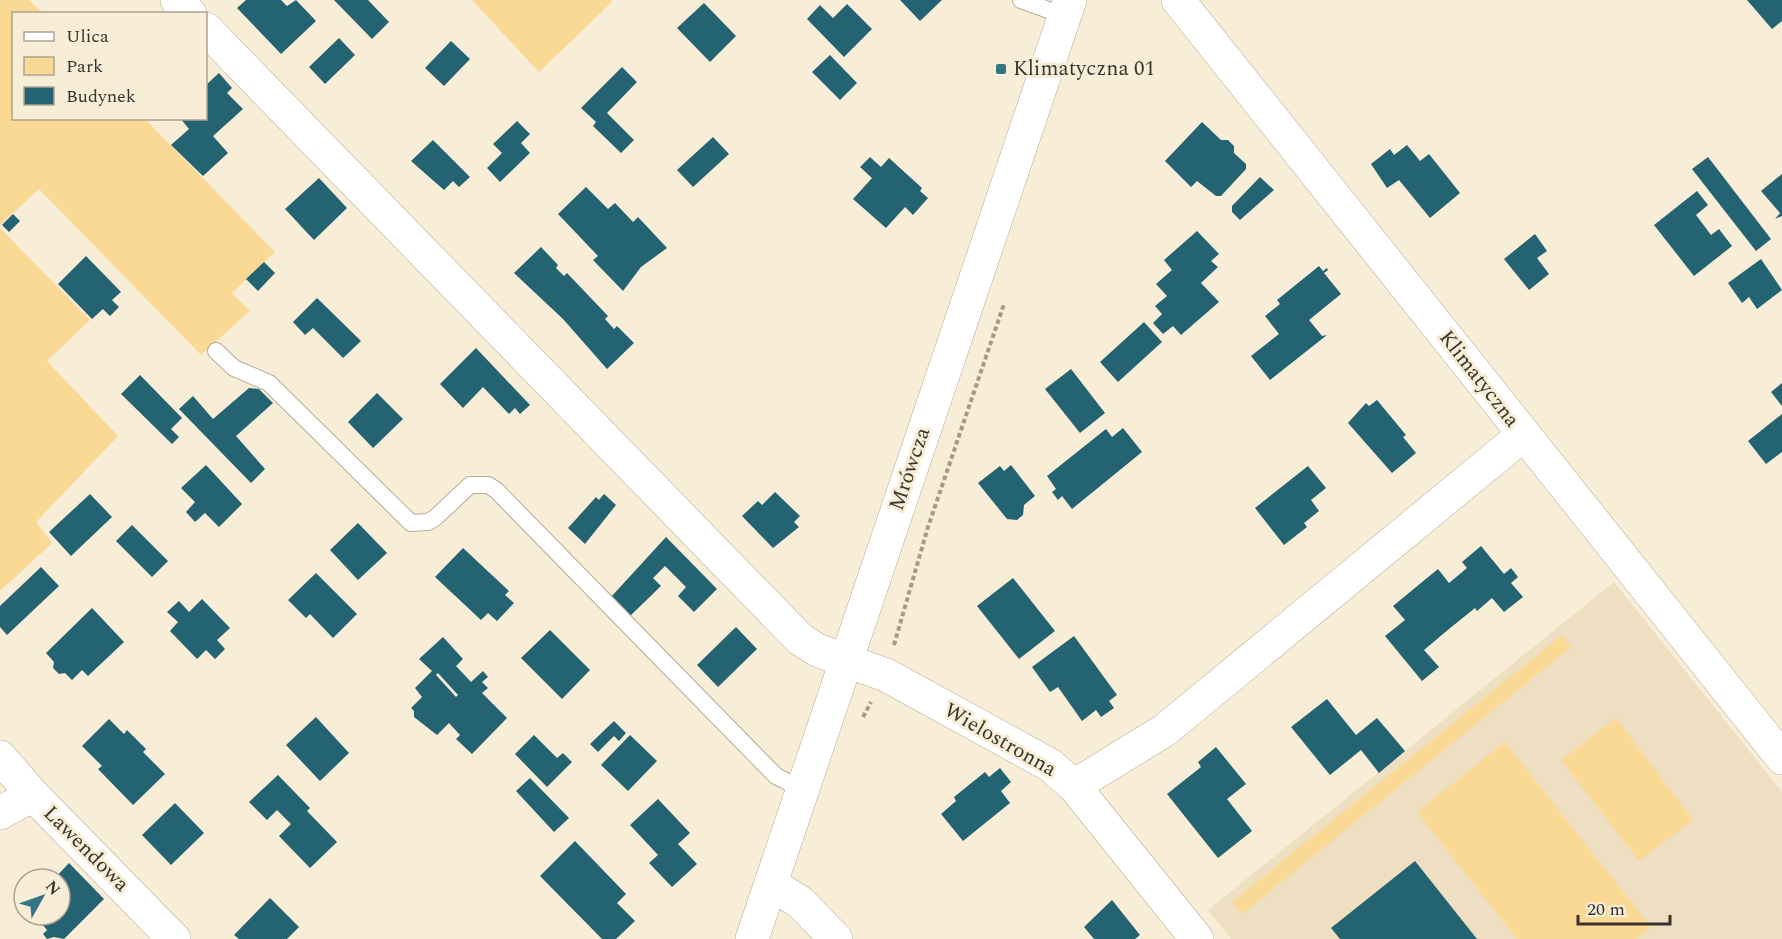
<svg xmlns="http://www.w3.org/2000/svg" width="1782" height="939" font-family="Spectral,serif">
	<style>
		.built { fill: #eedfc2 }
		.green { fill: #fad995 }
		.building { fill: #236372; fill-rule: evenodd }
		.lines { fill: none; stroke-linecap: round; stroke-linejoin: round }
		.service-casing { stroke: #b6ab96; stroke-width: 18 }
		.minor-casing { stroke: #b6ab96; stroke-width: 34 }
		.tertiary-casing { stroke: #b6ab96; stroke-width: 34 }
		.path { stroke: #a29a8a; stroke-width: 4; stroke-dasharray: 4.5 3; stroke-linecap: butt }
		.service { stroke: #fff; stroke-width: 16 }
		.minor { stroke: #fff; stroke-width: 33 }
		.tertiary { stroke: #fff; stroke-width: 33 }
		.poi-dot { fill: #327685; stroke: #f8edd7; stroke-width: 2 }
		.labels { text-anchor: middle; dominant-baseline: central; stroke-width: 6; stroke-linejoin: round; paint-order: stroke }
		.poi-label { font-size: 21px; fill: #38342b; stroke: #f8edd7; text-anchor: start }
		.street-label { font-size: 21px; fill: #38342b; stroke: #f8edd7 }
	</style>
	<rect width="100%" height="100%" fill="#f8edd7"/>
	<path class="built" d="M1614 582 1782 792V939H1231L1208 910Z"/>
	<g class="green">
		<path d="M0 0H29L43 13 14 14V118L145 119 275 252 232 293 250 311 201 355 39 189 0 225Z"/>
		<path d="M472 0H610L612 2 539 72Z"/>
		<path d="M0 228 90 320 47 361 118 436 36 522 52 543 0 591Z"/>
		<path d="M1562 635 1571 647 1242 914 1232 902Z"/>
		<path d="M1616 718 1693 820 1639 861 1561 760Z"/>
		<path d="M1505 742 1651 927 1636 939H1517L1417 812Z"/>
	</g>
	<g class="building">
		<path d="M246 0H281L287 6 296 0 316 21 281 54 237 8Z"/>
		<path d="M334 0H368L389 22 372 39Z"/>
		<path d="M900 0H942L920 21Z"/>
		<path d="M1747 0H1782V21L1772 29Z"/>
		<path d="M704 3 736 36 710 62 677 28Z"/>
		<path d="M847 4 872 29 844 57 807 19 820 5 833 18Z"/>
		<path d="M339 38 355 55 325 84 309 67Z"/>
		<path d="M451 41 470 59 444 86 425 68Z"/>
		<path d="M830 55 857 83 840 100 812 72Z"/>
		<path d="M622 67 637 82 607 113 634 140 621 153 593 126 596 122 581 108Z"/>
		<path d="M219 73 232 88 227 93 243 109 213 136 228 153 203 176 171 145 189 129 180 118H206V85Z"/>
		<path d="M517 121 530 134 521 143 530 153 500 182 487 168 502 153 493 144Z"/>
		<path d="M1202 122 1221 140H1228L1234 146V153L1246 164V169L1221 196H1216L1197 181 1191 187 1165 161Z"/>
		<path d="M713 137 729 154 693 187 677 170Z"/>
		<path d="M433 140 470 177 459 187 453 181 444 190 411 161Z"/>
		<path d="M1407 145 1420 161 1429 154 1460 193 1430 218 1399 180 1387 188 1371 164 1390 149 1394 155Z"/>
		<path d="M870 157 881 167 889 158 922 188 920 191 928 198 913 215 905 207 886 228 853 199 872 178 860 167Z"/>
		<path d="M1708 157 1771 239 1756 251 1692 169Z"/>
		<path d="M1782 174V216L1775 219 1780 213 1761 191Z"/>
		<path d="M1260 177 1274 190 1240 220 1232 212V206Z"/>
		<path d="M319 178 347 208 314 240 285 209Z"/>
		<path d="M586 187 608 209 615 203 633 222 638 217 667 248 641 267 623 291 593 260 598 256 558 214Z"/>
		<path d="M1697 191 1708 205 1696 215 1711 235 1719 229 1732 246 1694 276 1654 225Z"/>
		<path d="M13 214 20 221 9 232 2 225Z"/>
		<path d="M1197 231 1219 254 1211 261 1218 267 1201 283 1219 302 1181 335 1173 326 1163 334 1153 323 1162 314 1155 306 1167 296 1156 284 1172 270 1164 260Z"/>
		<path d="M1535 234 1547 251 1537 258 1549 274 1529 290 1504 259Z"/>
		<path d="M541 247 558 265 556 268 564 276 567 273 608 316 605 319 614 329 617 326 634 343 607 369 563 319 514 273Z"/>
		<path d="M86 256 121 292 112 300 119 307 110 316 103 309 92 319 58 284Z"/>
		<path d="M1761 259 1782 290 1757 309 1749 297 1742 303 1728 283Z"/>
		<path d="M264 262 275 273 258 291 246 279Z"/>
		<path d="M1319 266 1323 271 1327 268 1328 270 1324 273 1341 294 1309 320 1322 336 1327 335 1270 380 1251 356 1279 334 1265 316 1280 304 1277 300Z"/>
		<path d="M317 298 361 341 343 358 313 328 305 335 293 322Z"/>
		<path d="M1144 322 1162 342 1118 382 1100 362Z"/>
		<path d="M476 348 530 405 520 414 515 408 509 414 483 387 463 408 440 384Z"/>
		<path d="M1071 369 1105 413 1080 433 1045 389Z"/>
		<path d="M140 375 182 418 171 429 179 437 172 444 121 394Z"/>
		<path d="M1782 383V406L1771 392Z"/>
		<path d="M249 388 259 389 273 403 236 436 265 469 251 483 179 409 193 396 213 419Z"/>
		<path d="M377 393 403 419 373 448 348 422Z"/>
		<path d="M1377 400 1406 435 1403 437 1416 453 1392 473 1348 423 1366 403 1369 406Z"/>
		<path d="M1782 414V452L1766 464 1748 441Z"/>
		<path d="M1123 428 1142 452 1072 509 1062 496 1058 500 1052 492 1056 489 1047 476 1106 429 1112 437Z"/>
		<path d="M206 465 242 504 219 527 205 513 195 522 186 512 195 502 181 488Z"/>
		<path d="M1011 465 1035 496 1024 505 1023 515 1017 520 1007 519 978 483 1000 466 1004 471Z"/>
		<path d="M1308 466 1326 488 1311 500 1319 511 1304 523 1307 527 1284 545 1255 508Z"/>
		<path d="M775 492 800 516 794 522 799 527 773 548 742 516 758 501 762 505Z"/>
		<path d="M90 494 112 517 71 556 49 532Z"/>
		<path d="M604 494 616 505 585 544 568 528 596 497 599 500Z"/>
		<path d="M358 523 387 553 358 580 330 550Z"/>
		<path d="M132 525 168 561 152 577 116 541Z"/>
		<path d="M666 537 717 589 694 612 678 596 686 587 665 566 653 578 661 586 630 616 611 597Z"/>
		<path d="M1481 546 1504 574 1511 568 1518 577 1511 583 1523 597 1504 612 1492 598 1477 611 1475 608 1449 629 1424 650 1439 667 1422 681 1385 636 1405 620 1393 606 1438 569 1449 583 1467 568 1462 562Z"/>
		<path d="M463 548 509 591 505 595 514 603 497 621 488 613 481 620 435 577Z"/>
		<path d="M41 567 59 586 7 635 0 627V606Z"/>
		<path d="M316 573 357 614 333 638 310 614 306 618 288 600Z"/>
		<path d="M1013 578 1055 631 1019 659 977 606Z"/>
		<path d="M202 599 230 628 217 640 225 649 215 659 206 650 197 659 170 631 178 622 167 612 179 601 189 612Z"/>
		<path d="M92 608 124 642 88 676 82 670 72 680 65 673 59 674 53 668 54 662 46 653Z"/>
		<path d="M736 627 757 649 718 687 697 665Z"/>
		<path d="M550 630 590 670 562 699 521 658Z"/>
		<path d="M1074 636 1117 695 1109 701 1114 708 1101 717 1096 710 1082 721 1058 687 1050 692 1032 667Z"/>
		<path d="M443 637 463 659 456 666 471 682 483 671 488 677 482 682 488 688 482 693 507 718 472 754 456 739 460 735 449 723 437 735 414 717V711L411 708 422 697 415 688 432 671 419 659ZM438 673 458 695 456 697 436 675Z"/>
		<path d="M1327 699 1356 735 1377 718 1405 751 1379 773 1361 750 1330 775 1291 727Z"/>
		<path d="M316 717 349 753 320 781 286 745Z"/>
		<path d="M109 719 124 734 127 730 146 749 143 752 165 774 133 805 98 769 102 766 82 746Z"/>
		<path d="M614 721 626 733 619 741 614 736 598 752 590 744Z"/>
		<path d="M534 735 557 758 563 753 572 762 547 787 515 754Z"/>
		<path d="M630 735 657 761 628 791 601 765Z"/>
		<path d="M1216 747 1246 784 1227 799 1252 831 1218 858 1167 794 1201 767 1198 762Z"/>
		<path d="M1000 768 1011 782 1001 791 1010 803 963 841 941 814 956 801 954 797 985 772 989 777Z"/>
		<path d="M278 775 310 808 307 811 337 842 310 868 279 836 291 824 277 810 267 820 249 802Z"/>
		<path d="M530 778 569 818 554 832 516 791Z"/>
		<path d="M658 799 690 833 678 844 697 864 672 887 649 863 658 855 630 825Z"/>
		<path d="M175 803 204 833 171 865 142 835Z"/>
		<path d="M575 841 626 894 617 903 635 921 616 939H602L540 876Z"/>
		<path d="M1415 861 1477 939H1340L1331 928Z"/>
		<path d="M69 863 104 899 64 939 54 937 47 939 43 934 47 930 41 923 49 915H60V879H54Z"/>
		<path d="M270 898 299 927 287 939H239L234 935Z"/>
		<path d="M1112 900 1140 935 1135 939H1094L1084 927Z"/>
	</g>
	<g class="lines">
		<g class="service-casing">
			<g id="service">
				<path d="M1021 0 1065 16"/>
				<path d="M216 351 234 368 269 383 411 523 428 522 435 518 470 485H488L496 490 766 766 776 776 801 789"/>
			</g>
		</g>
		<g class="minor-casing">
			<g id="minor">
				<path d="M177 0 190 14"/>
				<path d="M1178 0 1782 758"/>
				<path d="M206 29 800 639 817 650 886 675 1050 765 1074 786 1197 939"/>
				<path d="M0 757 33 795 174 939"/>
				<path d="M1074 786 1165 730 1523 435"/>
				<path d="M0 813 33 795"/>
				<path d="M771 884 800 902 836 939"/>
			</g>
		</g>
		<g class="tertiary-casing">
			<path id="tertiary" d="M752 939 1070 0"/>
		</g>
		<g class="path">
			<path d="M894 645 928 527 1004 304"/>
			<path d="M863 717 871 702"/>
		</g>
		<use href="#service" class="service"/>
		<use href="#minor" class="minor"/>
		<use href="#tertiary" class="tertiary"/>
	</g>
	<rect class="poi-dot" x="995" y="63" width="12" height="12" rx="3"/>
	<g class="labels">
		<g class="poi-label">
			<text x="1013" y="69">Klimatyczna 01</text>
		</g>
		<g class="street-label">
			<text transform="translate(1479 379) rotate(52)">Klimatyczna</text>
			<text transform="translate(910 469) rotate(-71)">Mrówcza</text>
			<text transform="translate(1000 740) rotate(30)">Wielostronna</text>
			<text transform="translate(86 849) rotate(45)">Lawendowa</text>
		</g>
	</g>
	<rect x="12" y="12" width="195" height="108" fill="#f8edd7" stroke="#aba392" stroke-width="1.5"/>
	<rect x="24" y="32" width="30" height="9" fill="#ffffff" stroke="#aba392" stroke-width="1.5"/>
	<text x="66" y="42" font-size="18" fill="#38342b">Ulica</text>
	<rect x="24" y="57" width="30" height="18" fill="#fad995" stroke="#aba392" stroke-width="1.5"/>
	<text x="66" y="72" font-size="18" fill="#38342b">Park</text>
	<rect x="24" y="87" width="30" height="18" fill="#236372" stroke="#aba392" stroke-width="1.5"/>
	<text x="66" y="102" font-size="18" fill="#38342b">Budynek</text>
	<g transform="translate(42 897) rotate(50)"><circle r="28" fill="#f8edd7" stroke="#aba392" stroke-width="1.5"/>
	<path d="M0-4.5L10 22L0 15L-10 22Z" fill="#327685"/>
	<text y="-9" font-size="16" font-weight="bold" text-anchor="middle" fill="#38342b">N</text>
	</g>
	<path d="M1578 915v9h92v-9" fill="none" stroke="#38342b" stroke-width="3"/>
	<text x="1587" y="915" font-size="18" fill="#38342b" stroke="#f8edd7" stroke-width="4.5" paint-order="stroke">20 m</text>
</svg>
